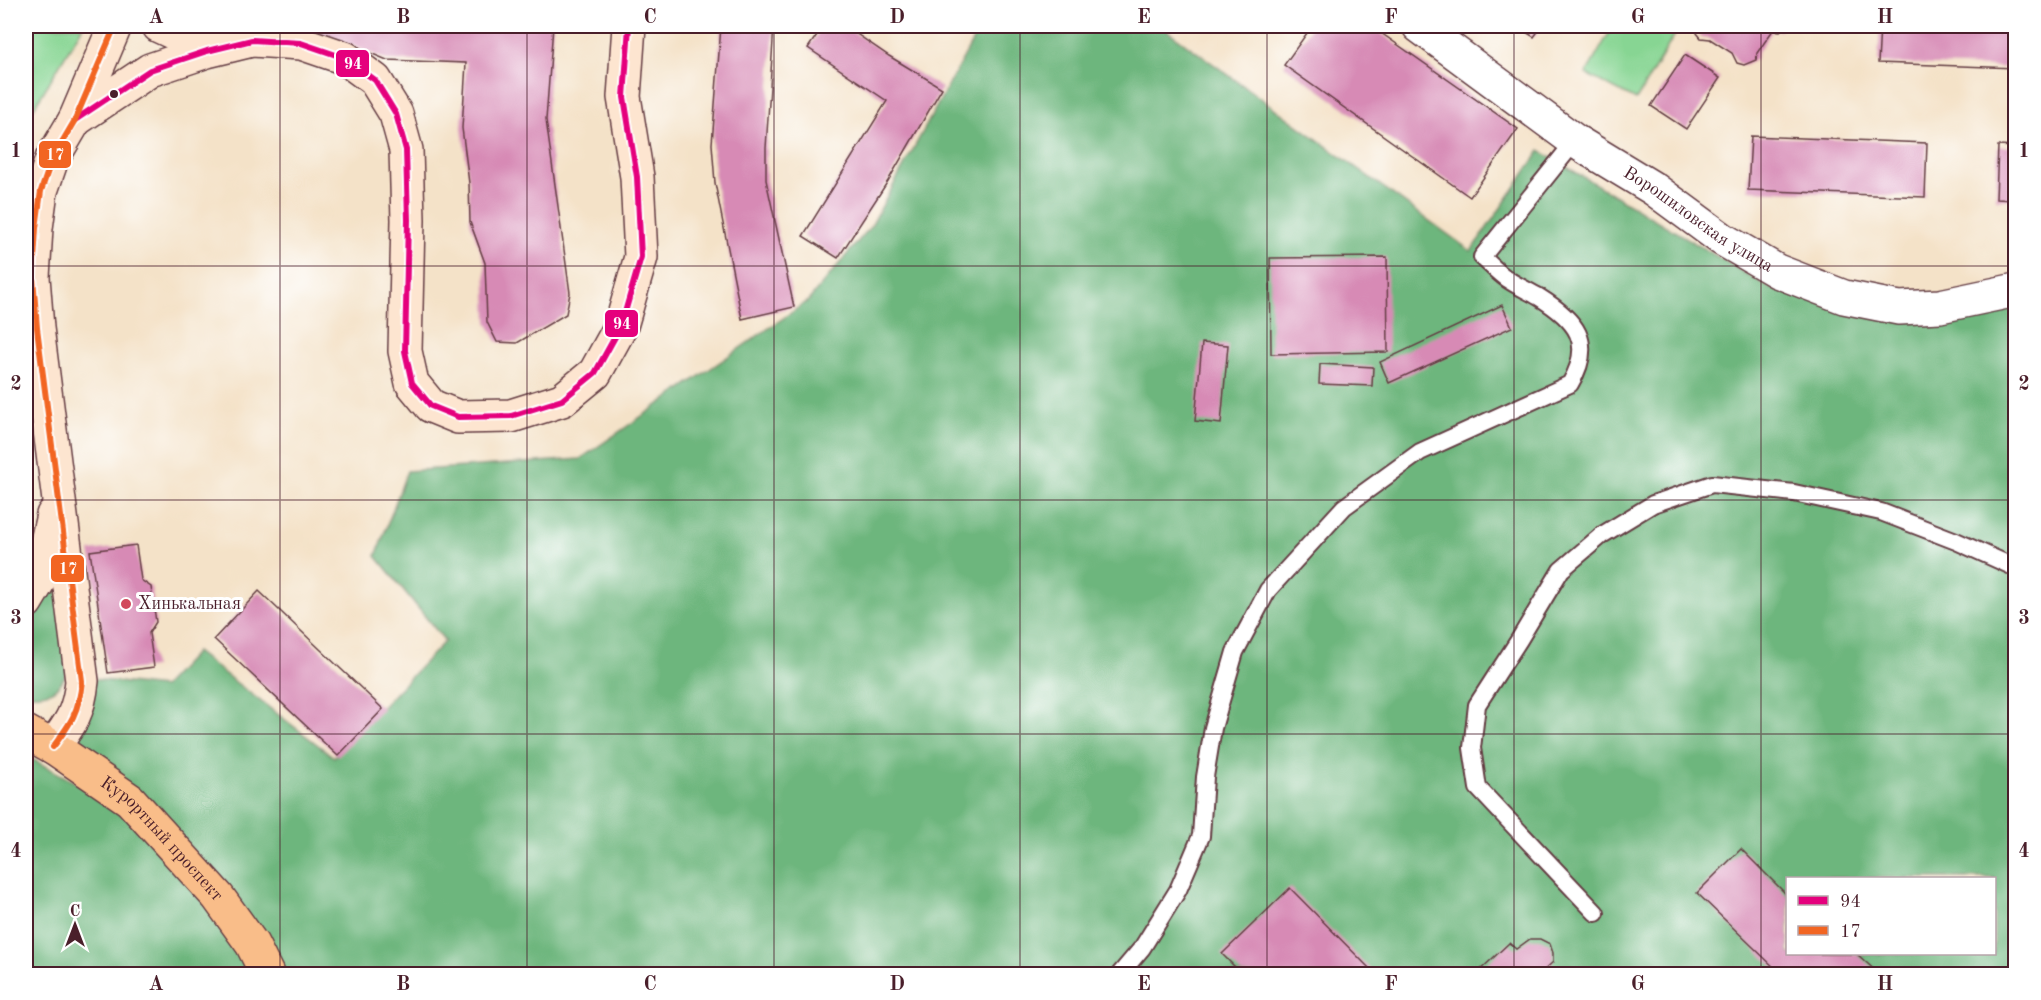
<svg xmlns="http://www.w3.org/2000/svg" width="2041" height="1000" font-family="'Old Standard TT',serif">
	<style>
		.green { fill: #87d593; stroke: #687a5f; stroke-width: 1.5 }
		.forest { fill: #6db67d; stroke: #5c6a54; stroke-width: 1.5; fill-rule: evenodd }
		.building { fill: #d78ab5 }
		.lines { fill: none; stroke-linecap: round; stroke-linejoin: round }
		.lane-casing { stroke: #643c43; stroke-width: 20 }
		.street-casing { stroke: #643c43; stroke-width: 36 }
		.secondary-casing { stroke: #643c43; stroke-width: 36 }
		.primary-casing { stroke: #643c43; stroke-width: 36 }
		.lane { stroke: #fff; stroke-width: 16 }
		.street { stroke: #fff; stroke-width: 33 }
		.secondary { stroke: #fde5d0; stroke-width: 33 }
		.primary { stroke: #f9bd89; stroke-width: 33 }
		.bus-1-casing { stroke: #fff; stroke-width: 10 }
		.bus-2-casing { stroke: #fff; stroke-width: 10 }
		.bus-1 { stroke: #e5007d; stroke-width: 6 }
		.bus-2 { stroke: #f26522; stroke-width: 6 }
		.grid { fill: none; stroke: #4a1f2b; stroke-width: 1.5; stroke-opacity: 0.55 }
		.bus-dot { fill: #4a1f2b; stroke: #fff; stroke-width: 2 }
		.poi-dot { fill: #d1495b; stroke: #fff; stroke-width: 2 }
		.labels { text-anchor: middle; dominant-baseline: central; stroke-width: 6; stroke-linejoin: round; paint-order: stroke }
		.street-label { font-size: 18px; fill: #4a1f2b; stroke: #fff }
		.poi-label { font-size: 18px; fill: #4a1f2b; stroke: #fff; text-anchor: start }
		.line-badge { stroke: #fff; stroke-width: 2 }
		.badge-label { font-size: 16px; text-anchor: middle; font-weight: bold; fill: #fff }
		.neatline { fill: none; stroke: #4a1f2b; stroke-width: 2 }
		.grid-label { font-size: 20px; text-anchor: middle; font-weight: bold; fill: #4a1f2b }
	</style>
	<rect width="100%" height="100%" fill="#fff"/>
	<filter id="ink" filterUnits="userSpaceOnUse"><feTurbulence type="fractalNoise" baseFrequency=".0167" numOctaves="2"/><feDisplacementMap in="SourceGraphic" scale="12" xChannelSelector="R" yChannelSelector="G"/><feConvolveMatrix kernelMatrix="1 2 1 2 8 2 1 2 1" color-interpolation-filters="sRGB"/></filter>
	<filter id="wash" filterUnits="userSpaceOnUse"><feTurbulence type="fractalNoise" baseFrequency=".008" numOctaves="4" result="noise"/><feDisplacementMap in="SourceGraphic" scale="24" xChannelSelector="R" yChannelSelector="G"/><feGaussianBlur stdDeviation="1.35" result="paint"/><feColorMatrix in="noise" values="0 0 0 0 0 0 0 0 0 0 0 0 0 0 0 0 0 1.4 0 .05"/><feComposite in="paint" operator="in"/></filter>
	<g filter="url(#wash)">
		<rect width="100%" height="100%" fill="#f4e2c8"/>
		<g class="green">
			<path d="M26 26H83L26 121Z"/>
			<path d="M1613 26H1680L1636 100 1586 74Z"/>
		</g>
		<g class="forest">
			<path d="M1038 26H1161L1471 251 1540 151 1770 288 1847 310 2015 293V974H279L74 746 94 679 163 687 196 652 334 757 445 641 376 556 407 471 580 459 808 301 871 226 978 31ZM1788 878H1994V954H1788Z"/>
			<path d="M54 564 68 668C61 691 49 696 26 694V623L32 615Z"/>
			<path d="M26 756 112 802 231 927 251 974H26Z"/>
		</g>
		<g id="blocks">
			<g class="building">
				<path d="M305 26H553L546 120 570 293 566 314 517 343 497 342 487 322 485 263 470 222 469 183 462 128 466 63 387 60Z"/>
				<path d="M721 26H774L766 148V180L794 307 742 319 715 183 712 144Z"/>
				<path d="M823 26H845L889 56 942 88 888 181 838 258 803 236 887 101 808 48Z"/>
				<path d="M1312 26H1371L1518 129 1470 197 1284 65Z"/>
				<path d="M1516 26H1542L1534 37Z"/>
				<path d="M1699 26H1786L1780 31 1773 30 1757 53 1756 60 1744 65 1737 63 1732 53 1710 39 1701 38 1697 33Z"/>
				<path d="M1880 26H2016V68L1878 63Z"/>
				<path d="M1685 55 1720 78 1686 129 1651 106Z"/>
				<path d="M1751 136 1927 143 1925 197 1748 190Z"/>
				<path d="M1998 146 2016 147V200L1996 199Z"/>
				<path d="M1387 257 1388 352 1271 354 1270 258Z"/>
				<path d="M1502 305 1512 327 1389 383 1380 362Z"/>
				<path d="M1202 343 1228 345 1221 424 1195 421Z"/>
				<path d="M1320 364 1373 367 1372 386 1319 384Z"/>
				<path d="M136 545 141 580 151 587 156 622 149 633 154 667 108 673 90 551Z"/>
				<path d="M259 591 383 709 338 756 214 639Z"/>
				<path d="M1741 849 1788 896V954H1857L1879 974H1778L1780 973 1697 893Z"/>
				<path d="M1290 888 1375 974H1242L1222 954Z"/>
				<path d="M1530 939H1540L1550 944 1553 953V962L1540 974H1476L1509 943 1516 949Z"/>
			</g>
		</g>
	</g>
	<g filter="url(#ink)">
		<use href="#blocks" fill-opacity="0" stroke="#643c43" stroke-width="1.5"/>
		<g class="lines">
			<g class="lane-casing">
				<g id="lane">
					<path d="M1596 913 1478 788 1472 748 1477 705 1519 640 1561 570 1602 535 1653 504 1712 484 1794 493 1881 512 1956 541 2016 568"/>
					<path d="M1120 974 1142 948 1178 890 1201 836 1205 777 1213 728 1235 652 1268 590 1344 507 1420 452 1570 384C1595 342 1576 320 1539 297 1529 291 1517 286 1507 279 1498 273 1490 264 1482 257L1575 141"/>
				</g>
			</g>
			<g class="street-casing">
				<g id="street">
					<path id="s1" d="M1419 26 1575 141 1654 189 1722 239 1777 271 1844 297 1899 308 1940 306 2016 290"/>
				</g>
			</g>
			<g class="secondary-casing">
				<g id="secondary">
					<path d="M159 26 174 33 227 44"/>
					<path d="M75 120 150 70 207 51 252 40 301 43 345 58 375 80 396 114 406 150 408 220 405 351 412 383 431 406 458 417 511 416 562 400 595 373 621 326 641 257 637 177 624 97 629 26"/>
					<path d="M26 602 38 582 53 515"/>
					<path d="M53 747C71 723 79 712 82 681L37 328 33 277 36 228 41 191 52 159 75 120 115 26"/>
				</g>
			</g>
			<g class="primary-casing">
				<g id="primary">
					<path id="s2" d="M26 732 53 747 130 800 218 897 252 944 267 974"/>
				</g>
			</g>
			<use href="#lane" class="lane"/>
			<use href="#street" class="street"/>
			<use href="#secondary" class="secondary"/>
			<use href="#primary" class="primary"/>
			<g class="bus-1-casing">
				<path id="bus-1" d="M75 120 150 70 207 51 252 40 301 43 345 58 375 80 396 114 406 150 408 220 405 351 412 383 431 406 458 417 511 416 562 400 595 373 621 326 641 257 637 177 624 97 629 26"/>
			</g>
			<g class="bus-2-casing">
				<path id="bus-2" d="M53 747C71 723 79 712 82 681L37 328 33 277 36 228 41 191 52 159 75 120 115 26"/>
			</g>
			<use href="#bus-1" class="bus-1"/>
			<use href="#bus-2" class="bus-2"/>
		</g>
	</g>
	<path class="grid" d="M280 26V974M527 26V974M774 26V974M1020 26V974M1267 26V974M1514 26V974M1761 26V974M26 266H2016M26 500H2016M26 734H2016"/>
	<circle class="bus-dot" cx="114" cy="94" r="5"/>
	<circle class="poi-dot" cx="126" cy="604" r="6"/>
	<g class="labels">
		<g class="street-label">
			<text stroke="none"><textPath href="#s1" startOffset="340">Ворошиловская улица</textPath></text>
			<text stroke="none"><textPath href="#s2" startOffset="174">Курортный проспект</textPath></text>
		</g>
		<g class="poi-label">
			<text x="138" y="604">Хинькальная</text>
		</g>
	</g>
	<g class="line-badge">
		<rect x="335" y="49" width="35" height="29" rx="6" fill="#e5007d"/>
		<rect x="38" y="140" width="34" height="29" rx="6" fill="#f26522"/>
		<rect x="604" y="309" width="35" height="29" rx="6" fill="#e5007d"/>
		<rect x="50" y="554" width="35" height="29" rx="6" fill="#f26522"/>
	</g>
	<g class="badge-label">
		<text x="353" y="69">94</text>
		<text x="55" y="160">17</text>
		<text x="622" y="329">94</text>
		<text x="68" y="574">17</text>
	</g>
	<rect width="2041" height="1000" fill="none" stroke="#fff" stroke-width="66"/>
	<rect x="1786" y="877" width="210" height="78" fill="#ffffff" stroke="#b7a5aa" stroke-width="1.5"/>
	<rect x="1798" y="896" width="30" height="9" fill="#e5007d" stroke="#b7a5aa" stroke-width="1.5"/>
	<text x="1840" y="907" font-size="18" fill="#4a1f2b">94</text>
	<rect x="1798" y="926" width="30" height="9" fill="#f26522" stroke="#b7a5aa" stroke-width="1.5"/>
	<text x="1840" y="937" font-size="18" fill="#4a1f2b">17</text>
	<g transform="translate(75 925)" stroke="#ffffff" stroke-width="4.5" paint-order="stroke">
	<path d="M0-4.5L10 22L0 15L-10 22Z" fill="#4a1f2b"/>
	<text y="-9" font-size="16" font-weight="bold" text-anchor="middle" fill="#4a1f2b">С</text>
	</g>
	<rect x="33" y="33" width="1975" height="934" class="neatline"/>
	<g class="grid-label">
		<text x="156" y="23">A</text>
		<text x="403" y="23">B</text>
		<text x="650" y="23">C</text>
		<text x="897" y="23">D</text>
		<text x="1144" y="23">E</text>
		<text x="1391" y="23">F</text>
		<text x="1638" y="23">G</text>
		<text x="1885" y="23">H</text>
		<text x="16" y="157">1</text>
		<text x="2024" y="157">1</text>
		<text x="16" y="390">2</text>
		<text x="2024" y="390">2</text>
		<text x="16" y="624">3</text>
		<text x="2024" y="624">3</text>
		<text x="16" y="857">4</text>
		<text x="2024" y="857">4</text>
		<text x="156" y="990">A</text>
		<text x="403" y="990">B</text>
		<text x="650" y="990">C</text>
		<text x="897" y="990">D</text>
		<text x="1144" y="990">E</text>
		<text x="1391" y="990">F</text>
		<text x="1638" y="990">G</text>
		<text x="1885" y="990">H</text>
	</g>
</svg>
